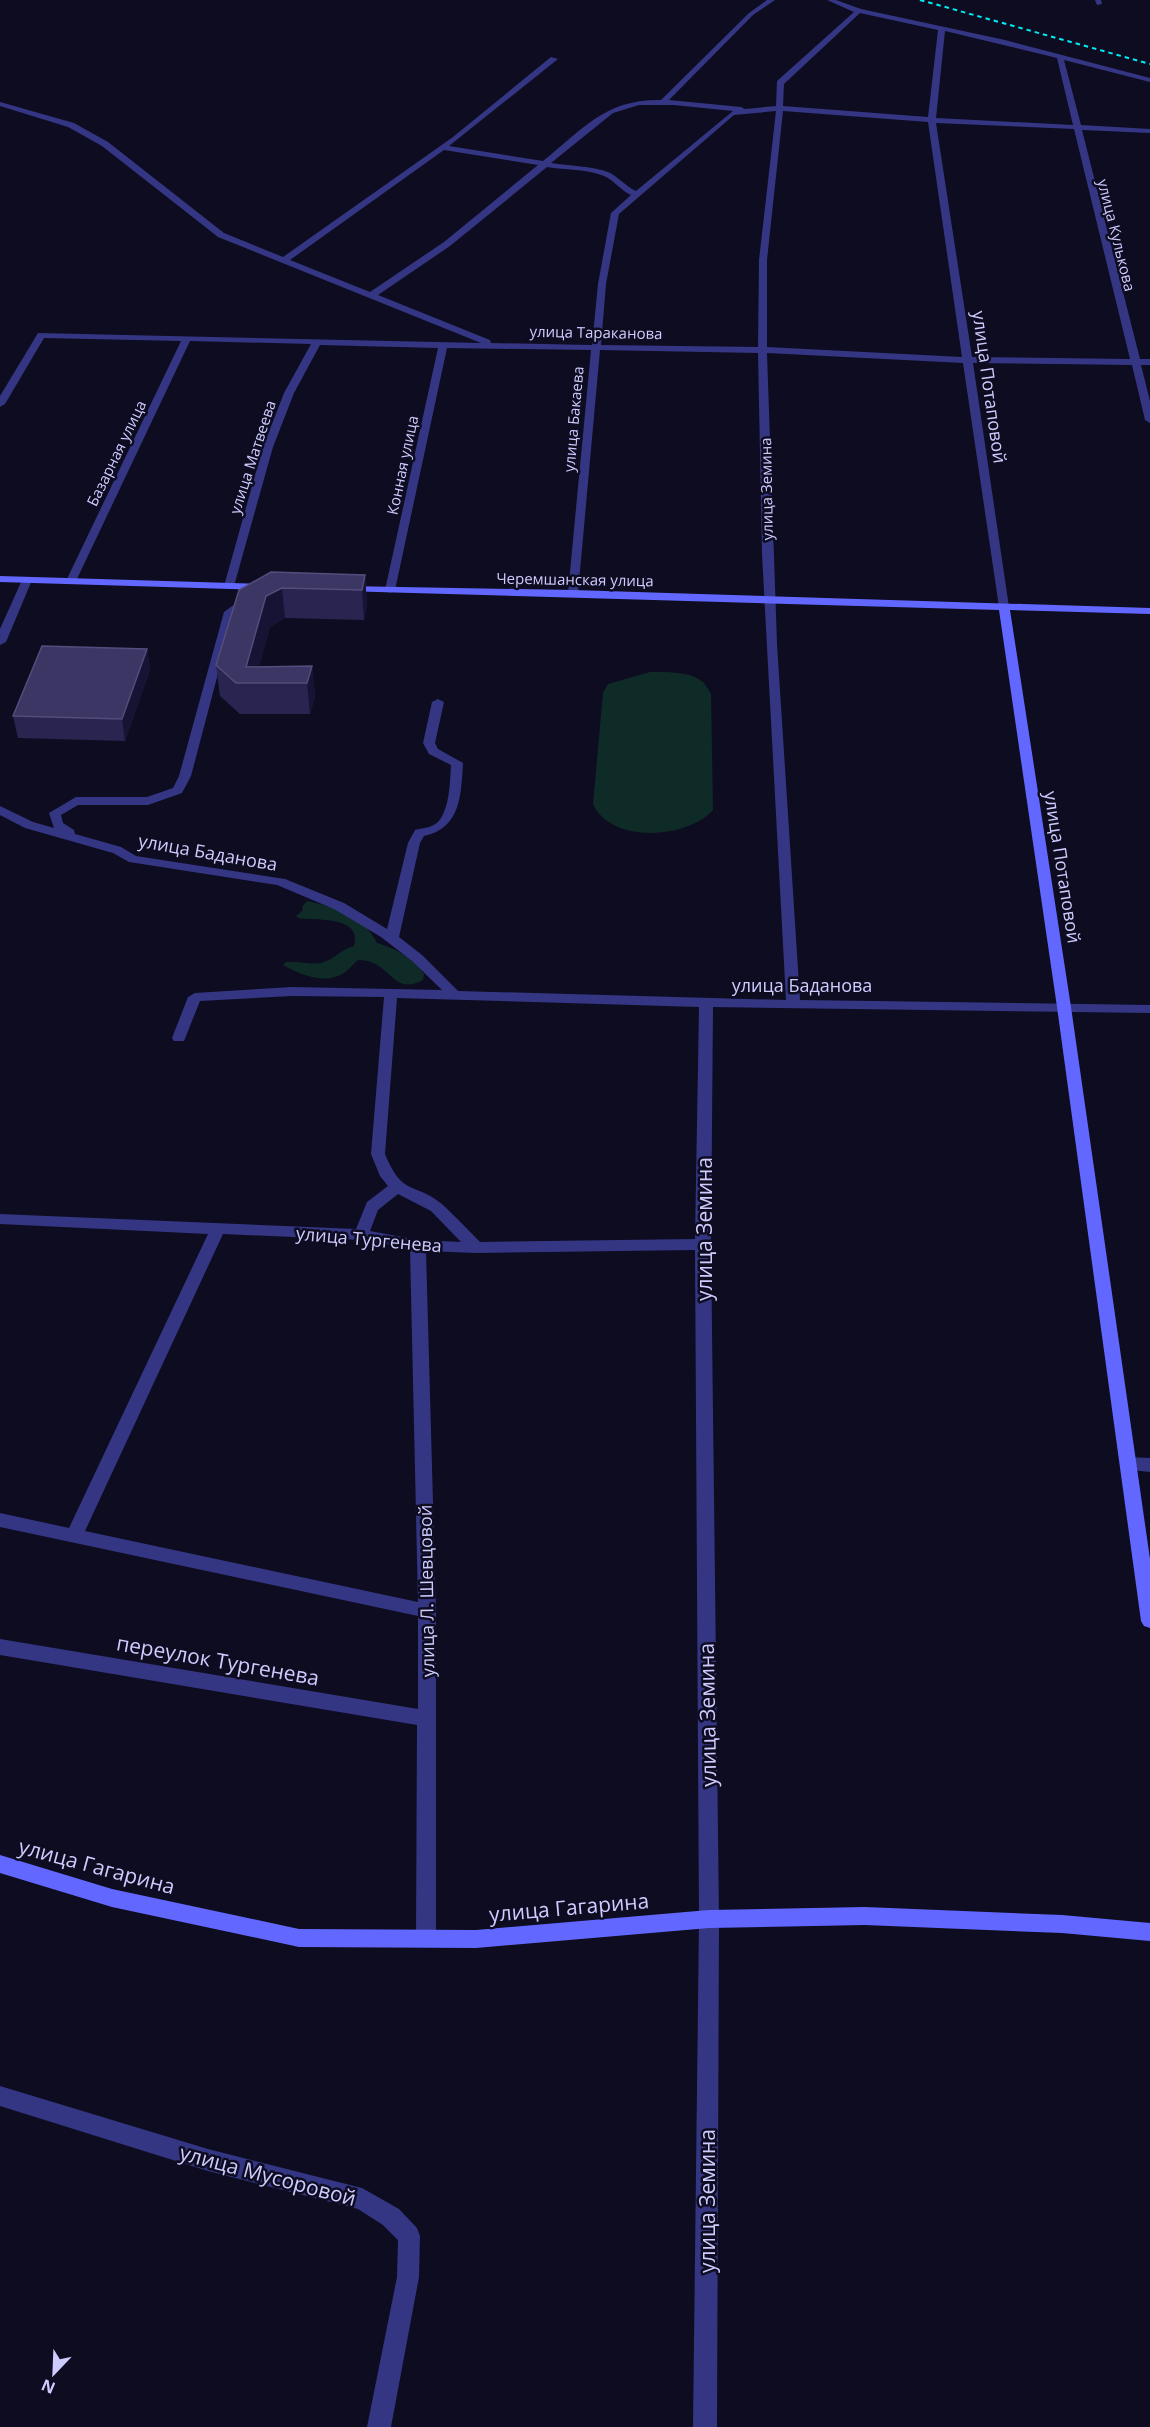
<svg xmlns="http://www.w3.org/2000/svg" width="1150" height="2427" font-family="'Open Sans',sans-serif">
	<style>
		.green { fill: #0e2b28 }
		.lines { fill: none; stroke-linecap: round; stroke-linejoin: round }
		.minor { fill: #343683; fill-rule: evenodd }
		.secondary { fill: #6268ff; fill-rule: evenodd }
		.rail { stroke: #00edf6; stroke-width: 2; stroke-dasharray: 4.5 4; stroke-linecap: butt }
		.wall { fill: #292450 }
		.shaded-wall { fill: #171335 }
		.building { fill: #3b3663; stroke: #524d7b; stroke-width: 1.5 }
		.labels { text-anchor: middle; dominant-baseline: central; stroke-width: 5; stroke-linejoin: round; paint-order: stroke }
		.far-street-label { font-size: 15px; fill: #cecbff; stroke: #0e0c21 }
		.street-label { font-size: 18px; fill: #cecbff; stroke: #0e0c21 }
		.near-street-label { font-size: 21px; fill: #cecbff; stroke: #0e0c21 }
	</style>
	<rect width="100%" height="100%" fill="#0e0c21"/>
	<g class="green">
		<path d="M650 672C666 672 690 671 703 682 706 685 709 691 711 694L713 810C687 839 611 844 593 804L603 693 608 684Z"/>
		<path d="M307 901C333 906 365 917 377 943 397 949 411 957 424 974L423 980C391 997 392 960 358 960 353 964 349 970 344 973 325 985 301 975 283 965L286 962C297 961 314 966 324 962 334 959 342 949 354 946 363 915 315 921 298 918L296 916 303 910 302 907Z"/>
	</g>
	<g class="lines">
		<g class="minor">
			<path d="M767 0H775L753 15 669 100 741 107 745 109 776 106 777 81 854 12 827 0H836L861 9 1005 40 1150 78V82L1064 60 1081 125 1150 129V133L1082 130 1140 359H1150V365H1141L1150 401V423L1145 420 1132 365 973 363 1009 607 1008 609 1004 610 999 607 963 363 767 353 777 644 800 1000 1150 1005V1013L713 1007 711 1244 719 1919 717 2427H693L699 1919 695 1250 476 1253 426 1251 436 1611V1938L433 1945 426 1947 419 1945 416 1938 417 1725 0 1655V1639L418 1709V1616L0 1527V1513L69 1528 208 1234 0 1224V1214L356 1229 367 1202 388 1186 380 1176 371 1154 384 997 292 996 200 1001 184 1041H174L172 1038 188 997 195 993 292 987 442 990 412 961 381 937 334 909 277 885 129 862 113 853 25 828 0 815V806L33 822 54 828 49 813 76 797H147L173 788 179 776 224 612 249 594 253 595V599L234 613 191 776 182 793 148 805H78L61 815 63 823 74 830 75 834 121 847 136 856 285 879 344 903 387 929 408 843 415 830C423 828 431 828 438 822 450 809 450 781 451 765L429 754 423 743 432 702 438 699 444 702 435 743 438 749 463 763C461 795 461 828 424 836L420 843 399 937 422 955 458 991 786 1000 762 554 758 353 600 350 578 593 573 596 568 593 591 350 447 348 395 590 390 593 385 590 438 348 320 345 294 393 273 447 234 586 229 589 224 586 263 447 284 393 311 344 190 341 76 581 75 583H67L66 581 181 341 44 338 5 404 0 407V396L38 333 481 343 218 237 102 146 68 127 0 106V102L74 123 108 142 224 233 283 257 453 137 551 57 558 59 449 146 543 161C583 129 605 99 661 100L749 13ZM860 13 938 30 928 117 783 106 784 84ZM945 31 1057 58 1073 125 936 118ZM639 105H674L733 111 636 191C625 186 619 177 608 172 592 166 569 166 551 163L613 113ZM776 111 759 260 758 347 601 345 606 284 619 214 734 115ZM783 111 928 122 962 357 767 347V260ZM936 123 1074 129 1130 359 972 357ZM444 150 538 165 444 242 370 292 290 260ZM547 167C564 170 587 169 604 176 614 180 620 190 631 195L611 213 598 284 592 345 491 343 490 340 378 295 450 246ZM397 998 699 1007 695 1239 480 1242C468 1230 456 1217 443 1205 415 1181 403 1198 385 1154ZM398 1194 431 1211 461 1242 418 1240 370 1231 378 1210ZM223 1234 362 1240 410 1249 418 1602 85 1531Z"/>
			<path d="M1095 0H1101L1102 4 1097 5Z"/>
			<path d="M27 577 32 580 6 642 0 645V629L22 580Z"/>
			<path d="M1129 1457 1150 1458V1472L1123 1469 1121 1464 1123 1459Z"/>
			<path d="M0 2086 208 2149 362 2188 399 2209 417 2228 420 2236 419 2277 391 2427H367L397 2277 398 2240 383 2225 358 2209 208 2171 0 2106Z"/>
		</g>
		<g class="secondary">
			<path d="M0 576 265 584 270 587 265 590 0 582Z"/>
			<path d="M346 586 573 590 1150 608V614L1010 610 1071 1007 1150 1559V1628L1144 1626 1141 1621 1057 1007 999 610 342 591V587Z"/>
			<path d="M0 1855 112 1889 299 1929 476 1930 709 1910 865 1907 1062 1915 1150 1923V1941L1062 1933 865 1925 709 1928 476 1948 299 1947 112 1907 0 1873Z"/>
		</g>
		<path class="rail" d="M920 0 1150 64"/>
	</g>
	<g class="wall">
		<path d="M365 575 367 605 364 620 285 618 270 627 259 666H312L315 696 310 714H240L220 696 216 665 239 590Z"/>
		<path d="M147 649 150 670 125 741 18 738 13 716Z"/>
	</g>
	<g class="shaded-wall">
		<path d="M365 575 367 605 364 620 362 590Z"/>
		<path d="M282 588 285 618 270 627 254 683 246 667 266 596Z"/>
		<path d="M147 649 150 670 125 741 122 719Z"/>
		<path d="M312 666 315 696 310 714 307 683Z"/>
	</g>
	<g class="building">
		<path d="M271 572 365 575 362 590 282 588 266 596 246 667 312 666 307 683H236L216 665 239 590Z"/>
		<path d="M42 646 147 649 122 719 13 716Z"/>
	</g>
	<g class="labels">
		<g class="far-street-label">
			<text transform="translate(1117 235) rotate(76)">улица Кулькова</text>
			<text transform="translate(596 332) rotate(1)">улица Тараканова</text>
			<text transform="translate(573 419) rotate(-85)">улица Бакаева</text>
			<text transform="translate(116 453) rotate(-64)">Базарная улица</text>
			<text transform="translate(252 457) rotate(-72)">улица Матвеева</text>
			<text transform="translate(402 465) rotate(-78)">Конная улица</text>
			<text transform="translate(766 489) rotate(-91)">улица Земина</text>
			<text transform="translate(575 579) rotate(1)">Черемшанская улица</text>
		</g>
		<g class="street-label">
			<text transform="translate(990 387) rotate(82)">улица Потаповой</text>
			<text transform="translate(208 852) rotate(10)">улица Баданова</text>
			<text transform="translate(1063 867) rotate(81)">улица Потаповой</text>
			<text x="802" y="985">улица Баданова</text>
			<text transform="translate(369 1239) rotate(5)">улица Тургенева</text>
			<text transform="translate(426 1591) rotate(-91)">улица Л. Шевцовой</text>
		</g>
		<g class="near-street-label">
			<text transform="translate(704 1229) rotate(-90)">улица Земина</text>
			<text transform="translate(218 1660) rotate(10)">переулок Тургенева</text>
			<text transform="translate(707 1715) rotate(-91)">улица Земина</text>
			<text transform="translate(97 1866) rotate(15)">улица Гагарина</text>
			<text transform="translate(569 1907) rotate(-5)">улица Гагарина</text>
			<text transform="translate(268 2175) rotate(15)">улица Мусоровой</text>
			<text transform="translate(707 2201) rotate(-90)">улица Земина</text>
		</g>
	</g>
	<g transform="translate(54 2373) rotate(203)" stroke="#0e0c21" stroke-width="4.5" paint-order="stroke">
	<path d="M0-4.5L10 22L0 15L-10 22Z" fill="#cecbff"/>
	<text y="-9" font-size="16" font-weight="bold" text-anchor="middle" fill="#cecbff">N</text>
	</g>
</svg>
